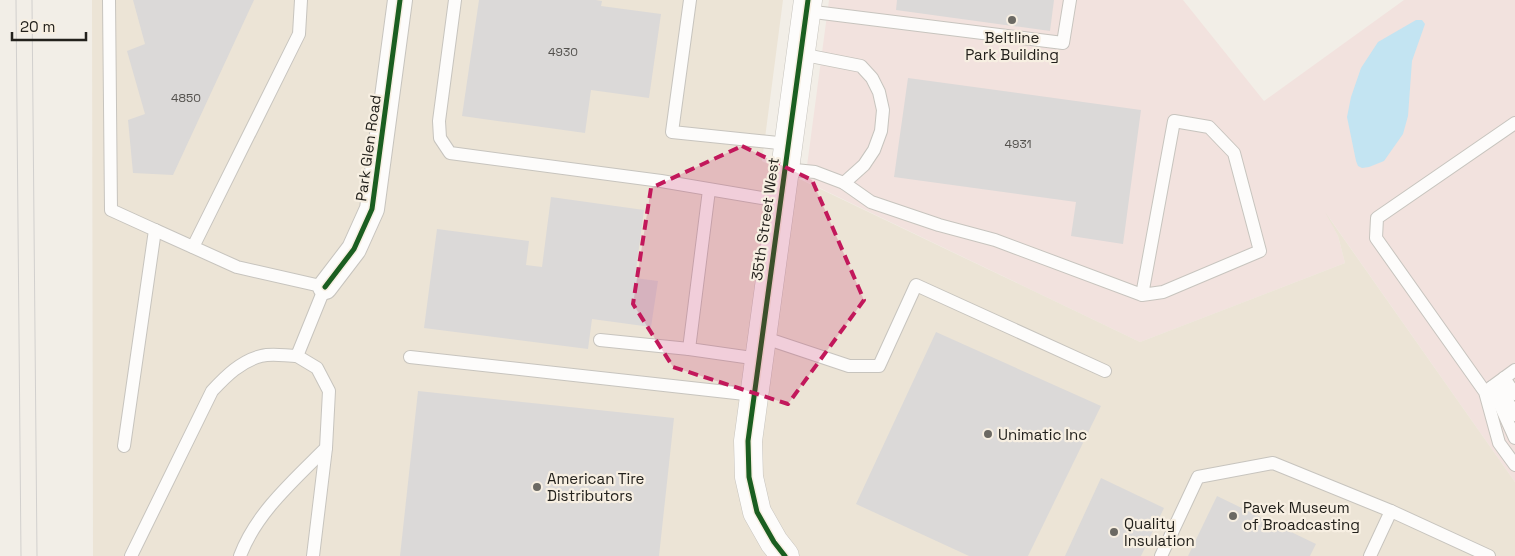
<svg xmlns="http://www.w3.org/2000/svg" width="1515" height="556" font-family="'Space Grotesk',sans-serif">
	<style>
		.commercial { fill: #f2e2de }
		.built { fill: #ece4d6 }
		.water { fill: #c3e4f2 }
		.building { fill: #dbd9d8 }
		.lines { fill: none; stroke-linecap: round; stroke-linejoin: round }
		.service-casing { stroke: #c7c4be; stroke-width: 14 }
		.minor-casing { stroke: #c7c4be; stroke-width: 26 }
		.tertiary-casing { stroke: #c7c4be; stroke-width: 29 }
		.service { stroke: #fdfcfb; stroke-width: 12 }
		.minor { stroke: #fdfcfb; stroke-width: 24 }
		.tertiary { stroke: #fdfcfb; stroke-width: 28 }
		.tram { stroke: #d2d0ce; stroke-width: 1 }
		.cycleway-casing { stroke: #f7efe2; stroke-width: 8 }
		.cycleway { stroke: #1b5e20; stroke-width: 5 }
		.marked { fill: #c2185b; fill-opacity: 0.2; stroke: #c2185b; stroke-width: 4; stroke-dasharray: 10 6; stroke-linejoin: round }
		.poi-dot { fill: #6b6963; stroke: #f7efe2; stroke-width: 2 }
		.labels { text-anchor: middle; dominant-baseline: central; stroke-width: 4.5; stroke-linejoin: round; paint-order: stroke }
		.number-label { font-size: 12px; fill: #53514d }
		.poi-label { font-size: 15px; fill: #23211c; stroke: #f7efe2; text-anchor: start }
		.street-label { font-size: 15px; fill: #23211c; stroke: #f7efe2 }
	</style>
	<rect width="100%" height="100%" fill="#f2eee7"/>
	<path class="commercial" d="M829 0H1183L1264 101 1404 0H1515V482L1328 216 1338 236 1345 263 1140 342 805 181Z"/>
	<path class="built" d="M92 0H783L762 161 1140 342 1345 263 1338 236 1325 212 1515 482V556H93Z"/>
	<path class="water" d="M1416 20H1422L1425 24 1412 61 1408 116 1403 134 1384 161 1369 167 1362 168 1358 166 1356 161 1347 117 1351 97 1361 68 1378 42Z"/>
	<g class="building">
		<path d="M133 0H254L173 175 133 173 128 120 145 114 127 51 145 44Z"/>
		<path d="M479 0H596L602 1 601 6 661 14 649 98 591 90 585 133 462 116Z"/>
		<path d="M897 0H1054L1050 31 896 10Z"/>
		<path d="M908 78 1141 110 1123 244 1071 236 1076 202 894 177Z"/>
		<path d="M551 197 644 210 635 278 658 281 651 327 592 319 588 349 424 328 437 229 529 241 526 265 542 267Z"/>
		<path d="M936 332 1101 406 1028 556H969L856 504Z"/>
		<path d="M418 391 674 418 659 556H400Z"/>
		<path d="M1101 478 1164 508 1141 556H1065Z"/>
		<path d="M1217 496 1316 544 1310 556H1188Z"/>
	</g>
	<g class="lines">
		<g class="service-casing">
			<g id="service">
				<path d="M109 0 111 210 155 230 124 446"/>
				<path d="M455 0 439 121 440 138 450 153 661 181 780 201"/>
				<path d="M690 0 672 132 788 144"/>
				<path d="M806 11 1063 43 1070 0"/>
				<path d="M1515 123 1377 218 1376 238 1485 392 1499 443 1515 465"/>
				<path d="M785 169 815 172 844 183 864 165 874 150 881 131 883 110 879 92 872 78 861 66 800 54"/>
				<path d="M844 183 871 202 939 225 995 240 1142 295 1163 292 1260 251 1234 153 1209 127 1174 121 1142 295"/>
				<path d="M155 230 237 267 325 287 297 356 317 368 329 391 326 448C294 480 256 513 240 556"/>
				<path d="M193 247 299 34 301 0"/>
				<path d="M762 337 849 366H879L916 285 1105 371"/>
				<path d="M600 340 689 349 759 359"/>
				<path d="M689 349 709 190"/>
				<path d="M410 357 754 395"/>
				<path d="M1504 378 1515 394"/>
				<path d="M1492 387 1515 438"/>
				<path d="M1500 387 1515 415"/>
				<path d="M1489 389 1515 370"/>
				<path d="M131 556 212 391C226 376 241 361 261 356 273 353 285 356 297 356"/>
				<path d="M313 556 326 448"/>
				<path d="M1161 556 1198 477 1273 463 1391 511"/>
				<path d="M1370 556 1391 511 1489 556"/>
			</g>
		</g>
		<g class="minor-casing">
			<path id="minor" d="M325 287 354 249 372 209 400 0"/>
		</g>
		<g class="tertiary-casing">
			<path id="tertiary" d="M785 556 774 542 757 512 749 477 748 441 808 0"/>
		</g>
		<use href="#service" class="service"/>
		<use href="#minor" class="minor"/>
		<use href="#tertiary" class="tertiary"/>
		<g class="tram">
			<path d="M16 0 21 556"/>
			<path d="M32 0 37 556"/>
		</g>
		<g class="cycleway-casing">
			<g id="cycleway">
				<path d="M325 287 354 249 372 209 400 0"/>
				<path d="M785 556 774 542 757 512 749 477 748 441 808 0"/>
			</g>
		</g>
		<use href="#cycleway" class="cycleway"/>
	</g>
	<path class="marked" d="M742 146 812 180 864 300 788 404 673 367 633 304 651 188Z"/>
	<g class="poi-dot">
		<circle cx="1012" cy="20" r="5"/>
		<circle cx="988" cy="434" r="5"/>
		<circle cx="537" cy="487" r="5"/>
		<circle cx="1233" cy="516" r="5"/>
		<circle cx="1114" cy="532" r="5"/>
	</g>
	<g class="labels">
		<g class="number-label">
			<text x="563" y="52">4930</text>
			<text x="186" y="98">4850</text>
			<text x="1018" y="144">4931</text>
		</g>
		<g class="poi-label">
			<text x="1012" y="37" text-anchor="middle">Beltline<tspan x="1012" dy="17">Park Building</tspan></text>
			<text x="998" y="434">Unimatic Inc</text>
			<text x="547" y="478">American Tire<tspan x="547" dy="17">Distributors</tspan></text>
			<text x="1243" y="507">Pavek Museum<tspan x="1243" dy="17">of Broadcasting</tspan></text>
			<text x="1124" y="523">Quality<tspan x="1124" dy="17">Insulation</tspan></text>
		</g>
		<g class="street-label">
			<text transform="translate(368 148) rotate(-82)">Park Glen Road</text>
			<text transform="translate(765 219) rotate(-82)">35th Street West</text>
		</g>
	</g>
	<path d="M12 32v8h74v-8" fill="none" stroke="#23211c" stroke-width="2.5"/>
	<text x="20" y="32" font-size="15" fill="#23211c" stroke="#f7efe2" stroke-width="4" paint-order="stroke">20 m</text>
</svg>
